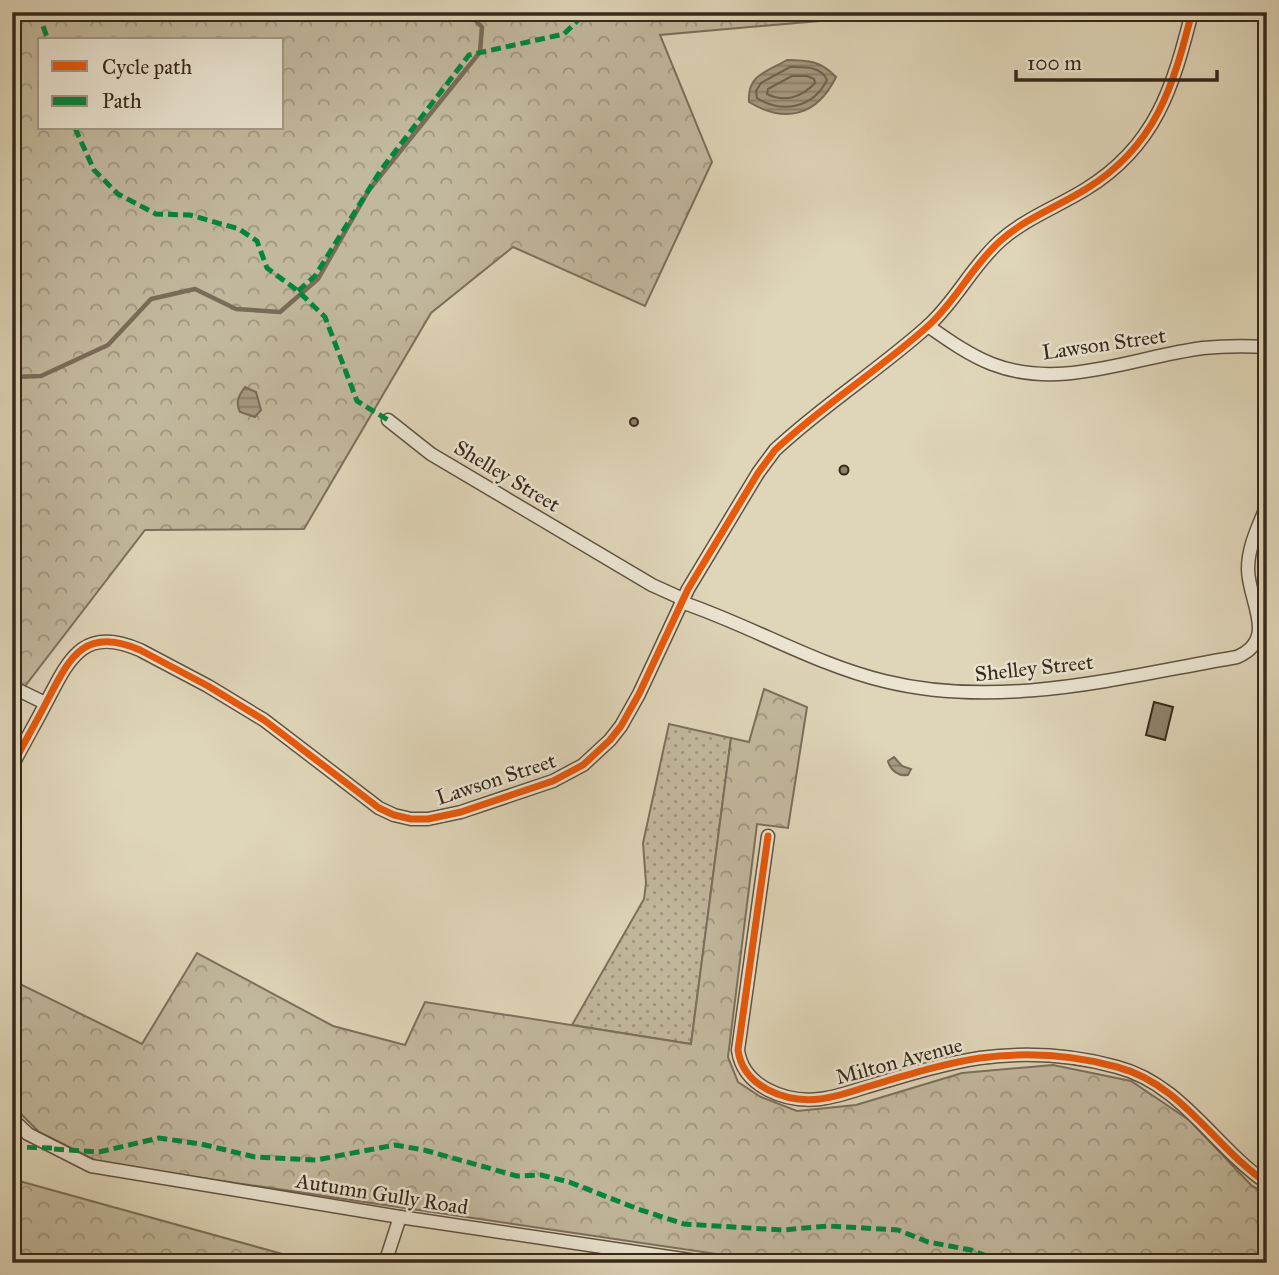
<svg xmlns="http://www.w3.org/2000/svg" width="1279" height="1275" font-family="'IM FELL Great Primer',serif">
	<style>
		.grass { fill: url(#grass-dots); stroke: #7c705c; stroke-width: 2 }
		.forest { fill: url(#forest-crowns); stroke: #7c705c; stroke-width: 2; fill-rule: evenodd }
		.water { fill: url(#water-rules); stroke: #796c58; stroke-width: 2 }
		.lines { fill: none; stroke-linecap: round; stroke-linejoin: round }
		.shore { stroke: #6e614e; stroke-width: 2 }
		.stream { stroke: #796c58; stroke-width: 4.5 }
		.building { fill: #8e826c; stroke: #36281a; stroke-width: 2 }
		.minor-casing { stroke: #605342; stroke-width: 15 }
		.minor { stroke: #eae4d1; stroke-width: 12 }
		.quiet { stroke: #00873e; stroke-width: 5; stroke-dasharray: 10 5; stroke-linecap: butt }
		.cycleway-casing { stroke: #eae4d1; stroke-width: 11 }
		.cycleway { stroke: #e8590c; stroke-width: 7 }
		.labels { text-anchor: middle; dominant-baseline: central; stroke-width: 5; stroke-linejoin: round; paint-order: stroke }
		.street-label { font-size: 21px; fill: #36281a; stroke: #eae4d1 }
	</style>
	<defs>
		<pattern id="grass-dots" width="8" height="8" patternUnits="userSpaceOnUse" patternTransform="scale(1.75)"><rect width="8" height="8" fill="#c2b89d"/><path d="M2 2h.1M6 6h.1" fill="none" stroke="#9e967f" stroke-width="1.8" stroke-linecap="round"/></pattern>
		<pattern id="forest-crowns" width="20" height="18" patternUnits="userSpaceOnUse" patternTransform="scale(1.75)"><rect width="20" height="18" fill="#c2b89d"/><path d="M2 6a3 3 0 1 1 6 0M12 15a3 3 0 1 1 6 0" fill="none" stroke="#9e967f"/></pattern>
		<pattern id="water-rules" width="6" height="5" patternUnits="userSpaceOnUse" patternTransform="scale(1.75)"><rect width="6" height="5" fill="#a69a82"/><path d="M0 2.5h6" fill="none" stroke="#887e6a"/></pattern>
	</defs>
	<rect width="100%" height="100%" fill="#dfd5b8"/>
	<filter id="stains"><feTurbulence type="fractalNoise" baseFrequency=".00286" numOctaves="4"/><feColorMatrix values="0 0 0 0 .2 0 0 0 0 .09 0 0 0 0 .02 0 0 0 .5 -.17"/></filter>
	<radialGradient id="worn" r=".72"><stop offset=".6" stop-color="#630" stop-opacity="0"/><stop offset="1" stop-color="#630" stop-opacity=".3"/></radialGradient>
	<path class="grass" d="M669 724 731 738 691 1044 572 1025 644 899 646 883 643 843Z"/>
	<g class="forest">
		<path d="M12 12H817L819 21 660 35 712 162 645 306 513 247 431 313 304 529 145 530 12 703ZM40 40H282V128H40Z"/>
		<path d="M764 689 807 707 788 828 757 824 728 1057 738 1082 761 1097 797 1111 856 1105 962 1073 1053 1065 1131 1081 1189 1120 1252 1186 1267 1194V1263H777L101 1163 39 1132 12 1105V980L142 1044 197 953 333 1026 405 1045 425 1002 691 1044 731 738 749 742Z"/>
		<path d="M12 1179 315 1263H12Z"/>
	</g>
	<g class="water">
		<path d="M787 60C808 60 821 61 836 77 817 116 785 124 749 102 747 75 766 72 787 60Z"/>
		<path d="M245 387 256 392 261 410 255 417 240 412C235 402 239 395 245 387Z"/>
		<path d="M894 757 902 766 911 769 908 775C899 777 890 770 888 761Z"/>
	</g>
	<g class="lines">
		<g class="shore">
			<path d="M790 67C804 67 821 66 827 80 813 108 782 114 757 98L756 91 761 83Z"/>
			<path d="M792 76H807L814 79 815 83C802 97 785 103 767 94L768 89Z"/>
		</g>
		<path class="stream" d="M12 377 41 376 108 345 151 299 195 289 236 309 280 312 318 279 369 190 480 52 482 27 467 12"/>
	</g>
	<g class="building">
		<circle cx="634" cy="422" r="4"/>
		<circle cx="844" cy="470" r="4.5"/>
		<path d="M1154 702 1173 707 1165 740 1146 735Z"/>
	</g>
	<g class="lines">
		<g class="minor-casing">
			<g id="minor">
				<path d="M928 326C948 340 969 355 992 364 1061 391 1133 357 1203 348 1224 346 1246 346 1267 347"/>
				<path d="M388 420 431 454 652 585 683 599"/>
				<path d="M681 602C750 625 814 664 884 681 1001 710 1121 677 1237 657 1279 639 1248 601 1248 569 1248 546 1259 525 1267 505"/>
				<path d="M12 687 45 703"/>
				<path d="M12 766C23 745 35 724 46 703 69 659 83 625 140 650L208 686 264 720 379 808 394 815 411 819H428L461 812 553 781 583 765 610 740 621 726 639 694 688 589 758 473 775 450C823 405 879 370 928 326 956 301 972 266 1000 241 1026 218 1057 207 1086 189 1156 146 1173 87 1192 12"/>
				<path d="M768 836 738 1050C743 1087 786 1103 820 1099 836 1097 851 1092 866 1087 904 1076 941 1064 980 1058 1025 1052 1073 1055 1117 1067 1182 1084 1214 1147 1267 1183"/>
				<path d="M12 1119 28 1134 91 1166 400 1217 710 1263"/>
				<path d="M385 1263 400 1217"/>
			</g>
		</g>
		<use href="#minor" class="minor"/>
		<g class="quiet">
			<path d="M38 12 48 40"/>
			<path d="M75 128 94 170 118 194 156 214 190 215 239 229 257 241 267 268 298 291 325 317 357 401 388 420"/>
			<path d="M298 291 315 276 381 170 469 55 564 34 586 12"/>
			<path d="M12 1147 52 1148"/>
			<path d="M54 1149 99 1152 159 1138 201 1144 255 1157 316 1160 395 1145 424 1150 517 1176 541 1175 569 1182 638 1209 684 1224 782 1230 829 1226 898 1230 928 1242 971 1250 1005 1263"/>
		</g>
		<g class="cycleway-casing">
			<g id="cycleway">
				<path d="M12 766C23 745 35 724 46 703 69 659 83 625 140 650L208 686 264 720 379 808 394 815 411 819H428L461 812 553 781 583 765 610 740 621 726 639 694 688 589 758 473 775 450C823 405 879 370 928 326 956 301 972 266 1000 241 1026 218 1057 207 1086 189 1156 146 1173 87 1192 12"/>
				<path d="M768 836 738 1050C743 1087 786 1103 820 1099 836 1097 851 1092 866 1087 904 1076 941 1064 980 1058 1025 1052 1073 1055 1117 1067 1182 1084 1214 1147 1267 1183"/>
			</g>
		</g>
		<use href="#cycleway" class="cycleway"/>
	</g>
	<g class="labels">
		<g class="street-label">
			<text transform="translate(1104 344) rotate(-8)">Lawson Street</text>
			<text transform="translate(507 476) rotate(31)">Shelley Street</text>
			<text transform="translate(1034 668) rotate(-6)">Shelley Street</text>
			<text transform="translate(496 779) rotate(-18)">Lawson Street</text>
			<text transform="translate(899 1061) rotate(-15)">Milton Avenue</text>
			<text transform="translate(382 1194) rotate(9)">Autumn Gully Road</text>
		</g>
	</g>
	<rect width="1279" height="1275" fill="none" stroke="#dfd5b8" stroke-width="42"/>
	<rect x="14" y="14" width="1251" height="1247" fill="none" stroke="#36281a" stroke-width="3.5"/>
	<rect x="21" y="21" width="1237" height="1233" fill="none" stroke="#36281a" stroke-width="2"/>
	<rect x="38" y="38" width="245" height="91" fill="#eae4d1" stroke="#a29988" stroke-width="2"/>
	<rect x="52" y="61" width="35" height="10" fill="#e8590c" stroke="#a29988" stroke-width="2"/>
	<text x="102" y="74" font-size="21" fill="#36281a">Cycle path</text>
	<rect x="52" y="96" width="35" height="10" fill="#00873e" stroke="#a29988" stroke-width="2"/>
	<text x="102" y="108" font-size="21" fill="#36281a">Path</text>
	<path d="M1016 70v10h201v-10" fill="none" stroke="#36281a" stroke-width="3.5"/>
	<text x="1027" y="70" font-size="21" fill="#36281a" stroke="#eae4d1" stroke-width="5" paint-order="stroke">100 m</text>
	<rect width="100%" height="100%" filter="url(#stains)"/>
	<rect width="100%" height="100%" fill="url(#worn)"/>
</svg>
